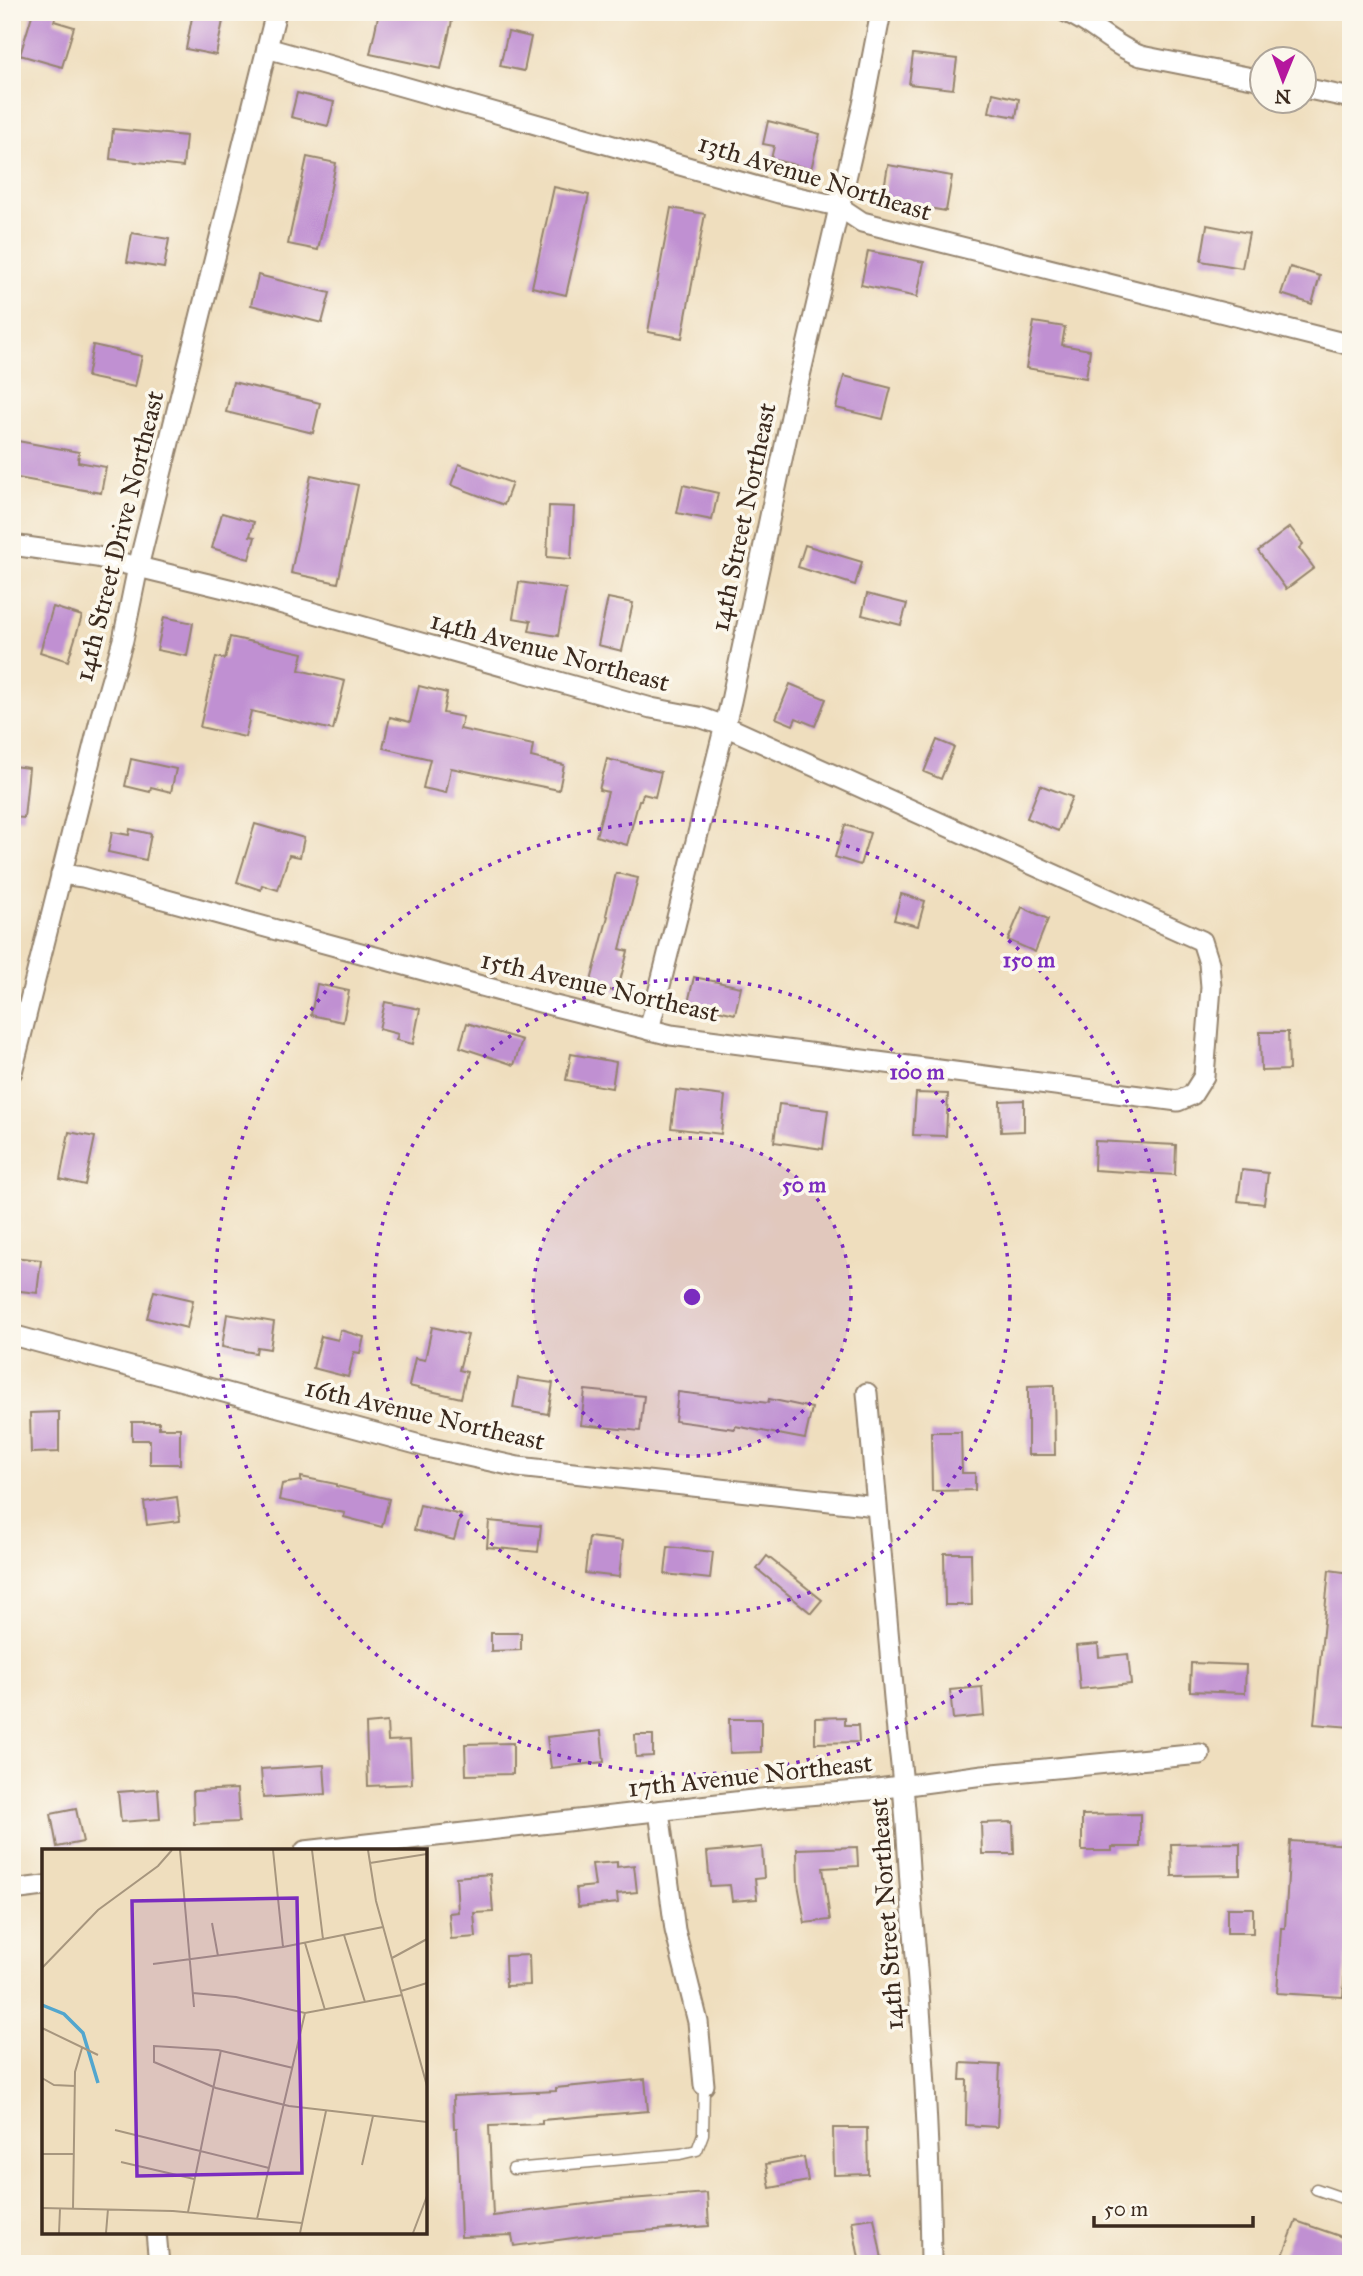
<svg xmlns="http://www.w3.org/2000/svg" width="1363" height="2276" font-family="'IM FELL Great Primer',serif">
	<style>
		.building { fill: #c090d2 }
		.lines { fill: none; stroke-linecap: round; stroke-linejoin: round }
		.service-casing { stroke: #95846e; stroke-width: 13 }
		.minor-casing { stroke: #95846e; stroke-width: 23 }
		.service { stroke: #fff; stroke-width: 10 }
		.minor { stroke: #fff; stroke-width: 19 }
		.ring { fill: none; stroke: #7b2cbf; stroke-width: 3.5; stroke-dasharray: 3.5 7 }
		.labels { text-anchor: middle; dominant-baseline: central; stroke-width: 7; stroke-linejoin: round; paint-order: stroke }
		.street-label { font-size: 26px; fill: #3b2a1e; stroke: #fbf7ec }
		.inset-river { fill: none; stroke: #52a6ce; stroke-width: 3.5 }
		.inset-road { fill: none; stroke: #a7967e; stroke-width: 2 }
		.view { fill: #7b2cbf; fill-opacity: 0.15; stroke: #7b2cbf; stroke-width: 3.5 }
		.inset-edge { fill: none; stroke: #3b2a1e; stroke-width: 3.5 }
		.centre { fill: #7b2cbf; stroke: #fbf7ec; stroke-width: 3.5 }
		.ring-label { font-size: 21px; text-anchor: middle; font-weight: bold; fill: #7b2cbf; stroke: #fbf7ec; stroke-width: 7; stroke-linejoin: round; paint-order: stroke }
	</style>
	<rect width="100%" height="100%" fill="#fbf7ec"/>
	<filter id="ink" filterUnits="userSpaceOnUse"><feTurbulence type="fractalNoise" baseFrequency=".0143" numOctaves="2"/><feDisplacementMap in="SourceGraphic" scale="14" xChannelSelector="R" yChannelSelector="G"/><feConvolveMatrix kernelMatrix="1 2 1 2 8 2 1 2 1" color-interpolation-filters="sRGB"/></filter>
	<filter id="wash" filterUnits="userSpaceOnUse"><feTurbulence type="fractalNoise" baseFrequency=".00686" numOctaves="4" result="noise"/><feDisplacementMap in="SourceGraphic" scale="28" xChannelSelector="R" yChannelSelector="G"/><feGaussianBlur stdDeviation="1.57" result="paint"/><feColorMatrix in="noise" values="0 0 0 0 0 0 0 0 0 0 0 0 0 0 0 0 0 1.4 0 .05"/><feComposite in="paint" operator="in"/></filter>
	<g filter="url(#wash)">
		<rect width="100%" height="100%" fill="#efdebe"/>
		<g id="blocks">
			<g class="building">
				<path d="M33 12H57L54 21 74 27 62 67 20 55Z"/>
				<path d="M193 12 224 16 216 55 186 49Z"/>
				<path d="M379 12H454L441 69 370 54Z"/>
				<path d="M508 32 531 37 524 71 500 66Z"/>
				<path d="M913 54 957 59 953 89 909 84Z"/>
				<path d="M297 93 334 102 328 126 291 117Z"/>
				<path d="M993 93 1019 99 1016 117 989 112Z"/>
				<path d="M768 121 820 134 811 169 771 159 774 146 763 144Z"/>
				<path d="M113 129 186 136 183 167 110 159Z"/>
				<path d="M307 157 336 163 318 250 288 244Z"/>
				<path d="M888 165 952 176 946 211 882 200Z"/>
				<path d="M554 187 589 195 566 295 532 287Z"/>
				<path d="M671 208 705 214 682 338 648 332Z"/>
				<path d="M1207 225 1249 233 1242 268 1201 261Z"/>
				<path d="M132 233 169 239 164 268 127 262Z"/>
				<path d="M868 251 924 262 917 297 861 285Z"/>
				<path d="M1290 267 1320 276 1312 304 1281 294Z"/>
				<path d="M258 275 330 293 322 323 251 305Z"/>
				<path d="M1034 322 1065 327 1062 345 1090 350 1086 378 1026 368Z"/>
				<path d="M93 345 142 356 135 387 87 377Z"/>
				<path d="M844 376 891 388 883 419 836 408Z"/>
				<path d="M233 382 320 403 313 433 226 412Z"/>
				<path d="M12 440 79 452 78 462 106 467 101 493 12 477Z"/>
				<path d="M459 464 512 483 504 505 451 485Z"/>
				<path d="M311 475 358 485 338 583 291 573Z"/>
				<path d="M683 485 718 493 712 520 677 513Z"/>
				<path d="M549 506 574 507 571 559 547 557Z"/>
				<path d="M222 513 254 522 250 536 255 537 249 559 212 548Z"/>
				<path d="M1290 527 1303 544 1299 548 1314 568 1286 589 1258 551Z"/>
				<path d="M805 545 862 562 855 585 798 567Z"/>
				<path d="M519 582 566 589 558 636 529 631 531 621 513 618Z"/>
				<path d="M867 594 907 604 901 625 862 615Z"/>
				<path d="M608 598 633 603 622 651 598 645Z"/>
				<path d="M53 607 82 616 68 661 40 652Z"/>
				<path d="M164 617 193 623 187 656 157 650Z"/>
				<path d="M230 637 303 653 299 670 345 681 333 730 251 711 245 737 200 727 216 657 225 659Z"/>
				<path d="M790 684 826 699 815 726 796 718 793 725 776 718Z"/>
				<path d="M419 686 447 693 443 713 463 717 460 729 533 745 531 757 564 765 559 790 451 768 446 793 423 788 430 759 383 748 390 717 410 722Z"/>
				<path d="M937 740 954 747 941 779 924 772Z"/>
				<path d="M131 759 176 769 171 792 151 787 150 792 125 786Z"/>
				<path d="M607 759 661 772 655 797 643 794 641 800H639L627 845 596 836 608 792 599 790Z"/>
				<path d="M12 766 29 768 24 818 12 817Z"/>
				<path d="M1040 785 1072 797 1058 831 1027 818Z"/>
				<path d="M255 824 304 838 300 857 289 855 278 890 262 885 261 890 237 882Z"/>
				<path d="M845 825 870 833 860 865 835 857Z"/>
				<path d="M130 829 151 834 146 860 108 852 112 832 129 835Z"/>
				<path d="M616 873 638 878 620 949 628 951 617 992 590 985 608 916 606 915Z"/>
				<path d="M901 894 925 901 918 926 894 920Z"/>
				<path d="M1022 907 1048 919 1035 952 1008 940Z"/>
				<path d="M694 977 741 987 735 1014 688 1003Z"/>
				<path d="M317 984 349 991 343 1022 311 1015Z"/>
				<path d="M385 1002 420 1009 413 1044 396 1040 398 1034 379 1029Z"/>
				<path d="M467 1023 522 1040 514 1065 460 1047Z"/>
				<path d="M1260 1032H1288L1289 1070 1261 1071Z"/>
				<path d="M571 1054 616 1062 612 1088 566 1080Z"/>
				<path d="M676 1090 725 1096 721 1134 671 1128Z"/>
				<path d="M916 1093 948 1094 946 1136 913 1135Z"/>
				<path d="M1024 1100V1131L1001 1132 1000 1101Z"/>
				<path d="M779 1104 828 1110 823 1149 774 1142Z"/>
				<path d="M69 1132 95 1137 85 1185 60 1179Z"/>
				<path d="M1095 1141 1176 1145 1175 1175 1094 1170Z"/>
				<path d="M1242 1170 1268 1173 1264 1204 1238 1201Z"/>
				<path d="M12 1257 41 1260 37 1293 12 1290Z"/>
				<path d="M154 1291 193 1300 187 1328 147 1318Z"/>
				<path d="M227 1314 274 1322 270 1349 257 1347 256 1353 222 1347Z"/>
				<path d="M432 1327 468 1335 459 1370 467 1372 461 1398 409 1386 415 1358 425 1360Z"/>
				<path d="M340 1330 364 1337 360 1353 354 1352 348 1377 313 1368 321 1336 338 1340Z"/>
				<path d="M518 1378 553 1383 548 1414 513 1408Z"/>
				<path d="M1054 1385 1055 1455H1028V1386Z"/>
				<path d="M585 1390 644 1396 640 1431 581 1425Z"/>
				<path d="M678 1392 768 1403 769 1399 812 1408 805 1439 735 1426V1429L675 1421Z"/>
				<path d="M59 1412V1452L31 1453 30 1413Z"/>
				<path d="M132 1422H159V1428H180V1464H150V1440H132Z"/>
				<path d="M931 1432H961L962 1473H975V1490L932 1491Z"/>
				<path d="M301 1477 336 1484V1486L389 1499 382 1527 344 1517 345 1513 279 1500 282 1484 301 1481Z"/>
				<path d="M177 1497 180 1521 147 1525 144 1502Z"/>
				<path d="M420 1505 461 1515 454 1540 414 1530Z"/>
				<path d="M489 1521 541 1526 538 1552 487 1547Z"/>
				<path d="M589 1537 623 1541 619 1577 585 1573Z"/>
				<path d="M668 1547 713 1552 710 1579 665 1574Z"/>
				<path d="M944 1553H971L972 1605H945Z"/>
				<path d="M767 1556 822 1600 811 1613 757 1569Z"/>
				<path d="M1329 1570 1351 1573V1727L1314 1724Z"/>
				<path d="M491 1633H521V1650L491 1651Z"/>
				<path d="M1098 1644 1099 1657 1128 1654 1131 1684 1080 1689 1076 1646Z"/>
				<path d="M1191 1663 1246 1665 1245 1693 1190 1691Z"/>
				<path d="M982 1687 984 1716 953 1719 950 1690Z"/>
				<path d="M845 1717V1725H858L859 1742 815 1743V1718Z"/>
				<path d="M729 1719H761V1752L730 1753Z"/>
				<path d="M387 1722 388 1741 410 1740 412 1784 368 1786 366 1724Z"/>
				<path d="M601 1731 604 1762 551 1768 547 1737Z"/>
				<path d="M635 1735H653V1756L636 1757Z"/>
				<path d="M513 1743V1774L466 1775 465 1744Z"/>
				<path d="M324 1765 326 1794 263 1798 261 1769Z"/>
				<path d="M158 1789 160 1819 121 1822 118 1792Z"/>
				<path d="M237 1789 239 1822 194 1824 193 1791Z"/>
				<path d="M76 1809 83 1842 57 1847 51 1814Z"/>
				<path d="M1140 1814V1847H1112V1851H1082V1815Z"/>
				<path d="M1013 1822 1014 1854H982L981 1823Z"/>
				<path d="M1290 1841 1351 1845V1884L1343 1997 1277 1993 1281 1928H1285Z"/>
				<path d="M1240 1843V1875L1172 1876 1171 1844Z"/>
				<path d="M762 1847 764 1878 755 1879 757 1899 732 1901 730 1885 710 1886 707 1852Z"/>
				<path d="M857 1847 858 1866 823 1868 830 1920 805 1923 798 1884 797 1849Z"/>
				<path d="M617 1862V1867L634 1865 637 1892 617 1894 618 1903 578 1907 576 1888 595 1886 592 1864Z"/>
				<path d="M490 1874 493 1912 474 1913 476 1937 451 1939 449 1913 458 1912 456 1877Z"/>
				<rect x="1227" y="1908" width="26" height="25"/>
				<path d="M529 1955 530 1985 506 1986 505 1956Z"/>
				<path d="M961 2063 1000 2065 997 2127 966 2125 967 2080H960Z"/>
				<path d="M645 2079 648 2111 542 2120V2124L489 2126 493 2216 617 2200 707 2193 709 2226 603 2234 514 2246 512 2235 461 2237 457 2128H454L453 2096 556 2091V2088Z"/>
				<path d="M833 2128H867L868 2174 834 2175Z"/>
				<path d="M804 2157 808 2181 770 2188 766 2164Z"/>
				<path d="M874 2218 883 2264H860L852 2221Z"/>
				<path d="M1296 2221 1351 2240V2264H1298L1282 2258Z"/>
			</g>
		</g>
	</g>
	<g filter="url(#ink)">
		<use href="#blocks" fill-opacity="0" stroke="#95846e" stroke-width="2"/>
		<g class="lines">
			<g class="service-casing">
				<g id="service">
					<path d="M513 2169 680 2154 697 2150 703 2134 704 2085"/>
					<path d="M1316 2189 1351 2201"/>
				</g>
			</g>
			<g class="minor-casing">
				<g id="minor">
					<path d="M1066 12C1093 23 1113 46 1141 56L1262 80"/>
					<path d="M267 48 779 193 838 206 862 222 1351 345"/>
					<path d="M1304 88 1351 98"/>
					<path d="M12 545 97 557 233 590 651 708 699 717 725 726 1202 941 1209 963 1211 987 1204 1076 1192 1095 1178 1101 671 1035 551 1005 83 877 61 874"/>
					<path d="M649 1030 731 701 796 393 863 105 881 12"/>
					<path d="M12 1072 101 716 123 640 138 567 276 12"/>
					<path d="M12 1335 431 1448 518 1467 876 1506"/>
					<path d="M867 1393 897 1732C905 1787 907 1842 911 1897 922 2020 930 2140 931 2264"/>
					<path d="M659 1811 675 1930 698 2022 704 2085"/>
					<path d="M305 1851 770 1798 870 1790 983 1775 1200 1754"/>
					<path d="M12 1890 44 1886"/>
					<path d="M156 2232 159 2264"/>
				</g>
			</g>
			<use href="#service" class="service"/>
			<use href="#minor" class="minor"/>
		</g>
	</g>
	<circle cx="692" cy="1297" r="159" fill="#7b2cbf" fill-opacity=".12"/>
	<g class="ring">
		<circle cx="692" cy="1297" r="159"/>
		<circle cx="692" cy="1297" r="318"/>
		<circle cx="692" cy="1297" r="477"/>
	</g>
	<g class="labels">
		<g class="street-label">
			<text transform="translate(815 177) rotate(17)">13th Avenue Northeast</text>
			<text transform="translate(743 517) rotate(-78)">14th Street Northeast</text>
			<text transform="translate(119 536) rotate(-76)">14th Street Drive Northeast</text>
			<text transform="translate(550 651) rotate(15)">14th Avenue Northeast</text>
			<text transform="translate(600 986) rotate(13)">15th Avenue Northeast</text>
			<text transform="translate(425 1414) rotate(13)">16th Avenue Northeast</text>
			<text transform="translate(750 1775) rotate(-6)">17th Avenue Northeast</text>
			<text transform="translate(886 1914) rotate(-94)">14th Street Northeast</text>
		</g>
	</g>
	<g transform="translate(42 1849)">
		<rect width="385" height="385" fill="#efdebe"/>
		<path class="inset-river" d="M0 156 22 165 41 184 56 234"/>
		<path class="inset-road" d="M138 1 152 158M231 1 241 98M270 1 281 90M326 1 334 52 385 237M328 14 385 5M170 74 176 107M302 86 323 153M263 94 283 161M350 109 385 90M111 115 241 98 341 78M0 119 56 61 116 17 130 1M359 142 385 134M151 144 194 148 263 164 360 146M0 179 56 206M251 219 176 201 112 197V213L174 239 247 257 385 273M0 229 12 236 33 237M73 281 227 319M0 305H32M79 313 152 330M320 316 331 267M0 359 131 362 260 374M31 360 33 223 40 199M146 363 179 201M215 370 263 164M17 384 18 360M64 384 66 360M258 384 284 262M371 384 385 347"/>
		<path class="view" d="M255 49 260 324 95 327 90 52Z"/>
		<rect width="385" height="385" class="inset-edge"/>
	</g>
	<circle cx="692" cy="1297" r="10" class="centre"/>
	<g class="ring-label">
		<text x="1029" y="967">150 m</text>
		<text x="917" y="1079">100 m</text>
		<text x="804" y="1192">50 m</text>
	</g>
	<rect width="1363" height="2276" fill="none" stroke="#fbf7ec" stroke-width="42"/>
	<g transform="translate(1283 80) rotate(181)"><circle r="33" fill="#fbf7ec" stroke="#aea59a" stroke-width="2"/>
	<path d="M0-5L12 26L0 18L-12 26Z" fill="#b5179e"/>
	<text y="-10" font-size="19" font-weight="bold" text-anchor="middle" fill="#3b2a1e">N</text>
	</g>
	<path d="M1094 2216v10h159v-10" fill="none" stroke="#3b2a1e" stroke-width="3.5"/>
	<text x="1104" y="2216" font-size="21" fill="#3b2a1e" stroke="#fbf7ec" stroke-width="5" paint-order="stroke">50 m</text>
</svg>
